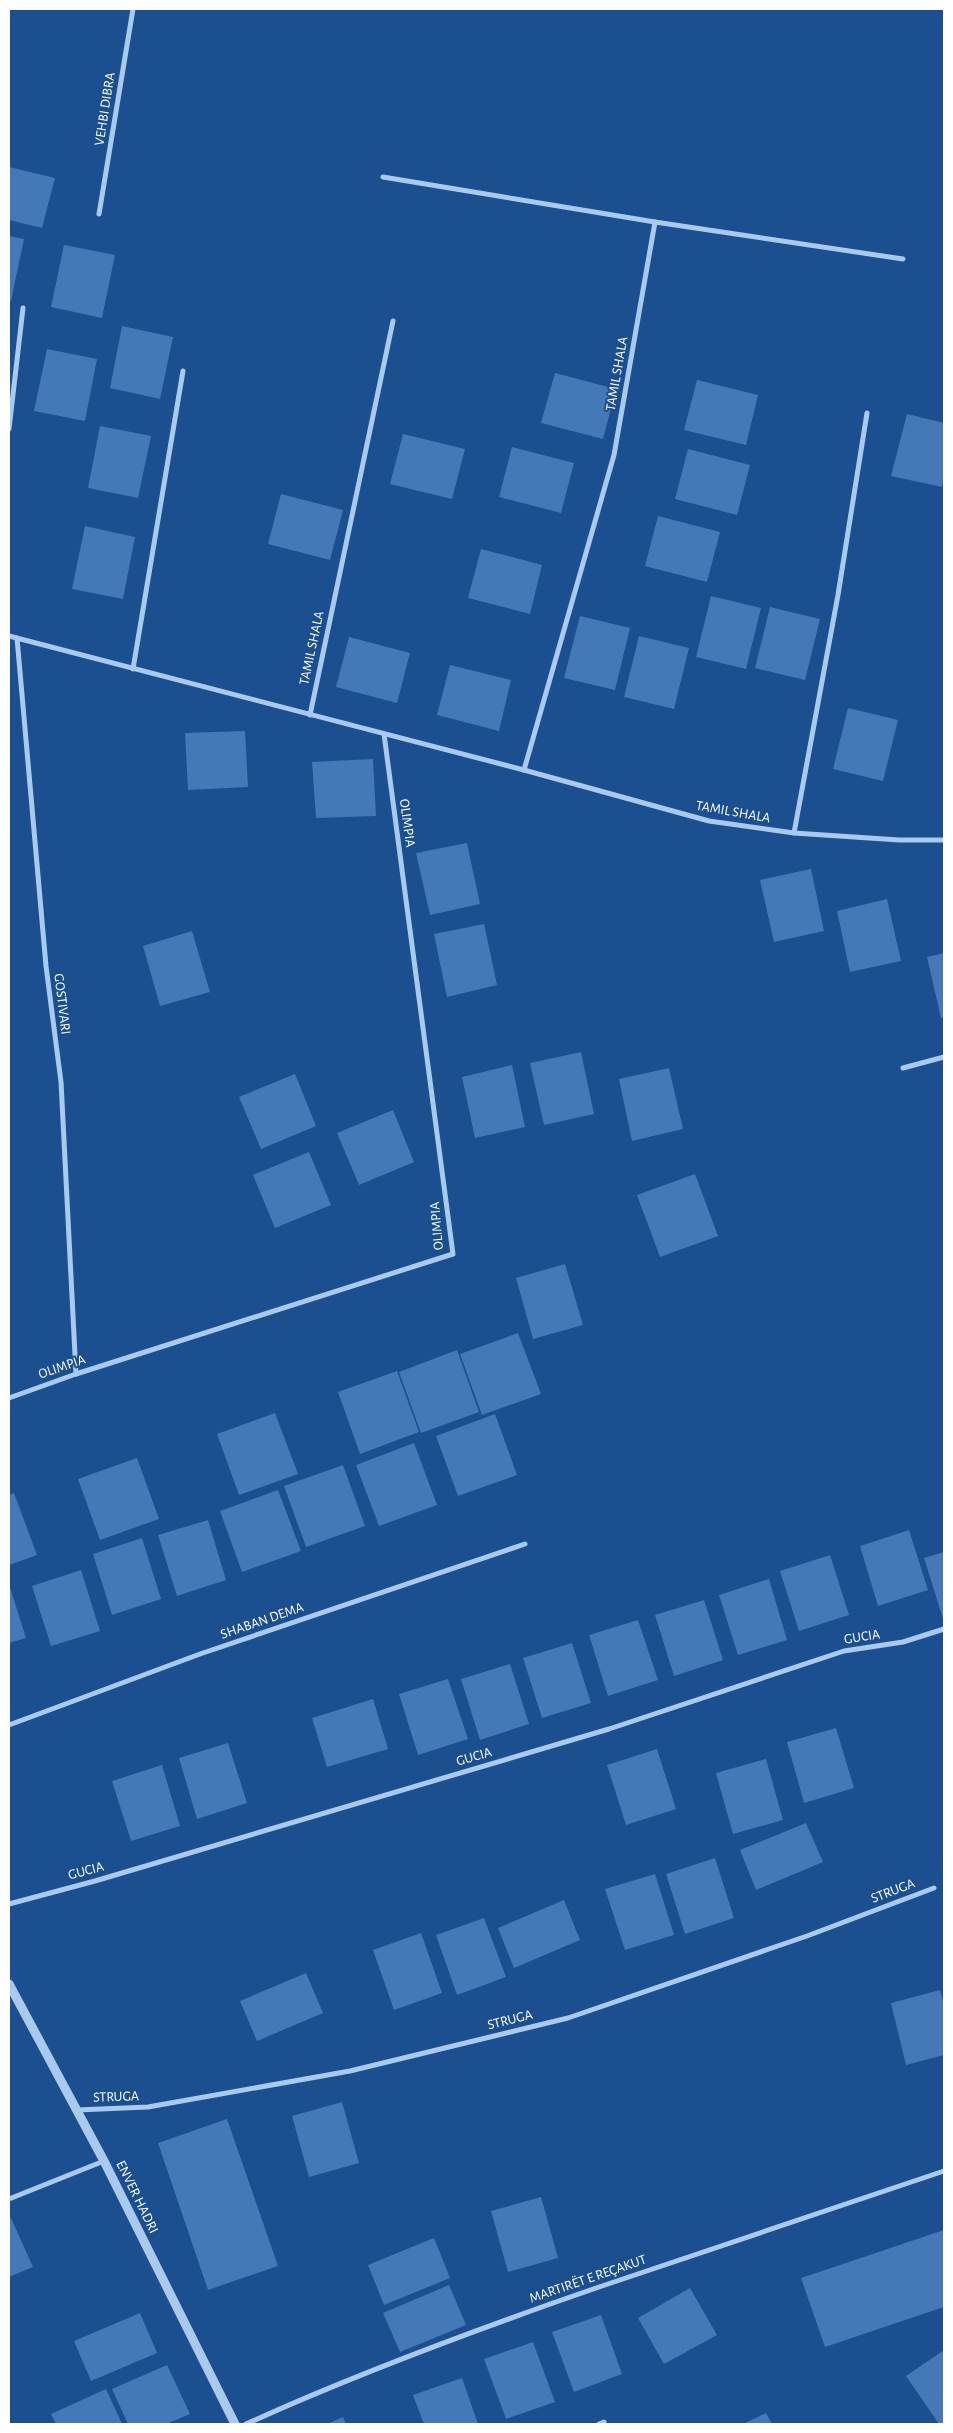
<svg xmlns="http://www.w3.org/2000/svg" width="953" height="2433" font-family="'Alegreya Sans',sans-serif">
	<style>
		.building { fill: #4478b7 }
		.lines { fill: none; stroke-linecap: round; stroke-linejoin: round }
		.minor { stroke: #a9c9ee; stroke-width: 5 }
		.tertiary { stroke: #a9c9ee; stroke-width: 9 }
		.labels { text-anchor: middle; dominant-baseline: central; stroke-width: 4; stroke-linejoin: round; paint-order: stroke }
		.street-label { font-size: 14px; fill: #fff; stroke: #1b4f8f }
	</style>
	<rect width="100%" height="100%" fill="#1b4f8f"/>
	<g class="building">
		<path d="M9 167 55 178 42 228 9 220Z"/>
		<path d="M9 236 24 239 11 301H9Z"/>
		<path d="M64 245 115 255 102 318 51 307Z"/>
		<path d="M122 326 173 337 160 399 110 388Z"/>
		<path d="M47 349 97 359 85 421 34 411Z"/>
		<path d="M555 373 616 389 603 439 541 423Z"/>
		<path d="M697 380 758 395 746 445 684 430Z"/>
		<path d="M907 414 944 423V476L942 487 891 476Z"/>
		<path d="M100 426 151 436 138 498 88 488Z"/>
		<path d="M403 434 465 449 452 499 390 484Z"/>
		<path d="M512 447 574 463 561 513 499 497Z"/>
		<path d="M688 449 750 465 737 515 675 499Z"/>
		<path d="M281 494 343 510 330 560 268 544Z"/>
		<path d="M658 516 720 532 707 582 645 566Z"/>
		<path d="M85 526 135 537 123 599 72 589Z"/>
		<path d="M481 549 542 565 530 614 468 598Z"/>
		<path d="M711 596 761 608 746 669 696 657Z"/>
		<path d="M770 607 820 619 805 680 755 668Z"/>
		<path d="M580 616 630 628 615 690 564 678Z"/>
		<path d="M639 636 689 648 674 709 624 697Z"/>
		<path d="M349 637 410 653 397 703 336 687Z"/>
		<path d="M450 665 511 680 499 731 437 715Z"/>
		<path d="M848 708 898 720 883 781 833 769Z"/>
		<path d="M245 731 248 787 188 790 185 733Z"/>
		<path d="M373 759 376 816 316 818 312 762Z"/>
		<path d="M467 843 480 904 430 915 416 853Z"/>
		<path d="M811 869 824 931 774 942 760 880Z"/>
		<path d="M887 899 901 961 850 972 837 911Z"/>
		<path d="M484 924 497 985 447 997 434 934Z"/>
		<path d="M192 931 210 992 160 1006 143 946Z"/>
		<path d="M944 953V1017L941 1018 927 957Z"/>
		<path d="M581 1052 594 1114 544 1125 530 1063Z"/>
		<path d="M512 1065 525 1127 475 1138 462 1077Z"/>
		<path d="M669 1068 683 1129 632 1141 619 1079Z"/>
		<path d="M295 1074 316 1126 261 1149 239 1097Z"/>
		<path d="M393 1110 414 1162 359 1185 337 1133Z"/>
		<path d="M309 1152 331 1205 275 1228 253 1175Z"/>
		<path d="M695 1174 718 1236 660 1257 637 1195Z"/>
		<path d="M565 1264 583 1325 533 1339 516 1278Z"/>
		<path d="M518 1333 541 1394 482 1415 460 1354Z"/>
		<path d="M457 1350 479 1412 421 1433 399 1372Z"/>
		<path d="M397 1371 419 1432 360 1454 338 1392Z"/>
		<path d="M275 1413 298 1474 239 1495 217 1434Z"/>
		<path d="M495 1414 517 1475 458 1496 436 1436Z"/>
		<path d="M414 1443 437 1505 379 1526 356 1465Z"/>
		<path d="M137 1458 159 1519 100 1540 78 1479Z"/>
		<path d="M343 1465 365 1526 306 1547 284 1486Z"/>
		<path d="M278 1490 301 1551 242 1572 220 1511Z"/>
		<path d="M14 1493 37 1555 9 1565V1495Z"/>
		<path d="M208 1520 226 1580 177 1596 158 1535Z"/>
		<path d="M909 1530 928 1590 878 1606 860 1546Z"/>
		<path d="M142 1538 161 1599 112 1615 93 1554Z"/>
		<path d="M944 1552V1622L924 1558Z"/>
		<path d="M830 1555 849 1615 799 1631 780 1571Z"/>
		<path d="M81 1570 100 1631 51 1646 32 1586Z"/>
		<path d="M769 1579 787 1640 738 1655 719 1595Z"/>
		<path d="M9 1584 26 1638 9 1643Z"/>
		<path d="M704 1600 723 1660 674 1676 655 1615Z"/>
		<path d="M638 1620 658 1680 608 1696 589 1635Z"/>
		<path d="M572 1643 591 1703 542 1718 523 1658Z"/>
		<path d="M510 1664 529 1724 480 1740 461 1679Z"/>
		<path d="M448 1679 468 1739 418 1755 399 1694Z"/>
		<path d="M373 1699 388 1749 327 1767 312 1718Z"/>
		<path d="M836 1728 854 1788 804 1803 787 1742Z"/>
		<path d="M228 1743 247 1803 197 1819 179 1758Z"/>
		<path d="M657 1749 676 1809 626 1825 607 1765Z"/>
		<path d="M766 1759 783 1820 733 1834 716 1773Z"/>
		<path d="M162 1765 180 1826 131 1841 112 1781Z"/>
		<path d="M806 1823 823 1862 756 1890 740 1850Z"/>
		<path d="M715 1858 734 1918 685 1934 666 1874Z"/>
		<path d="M655 1874 674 1935 625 1950 605 1889Z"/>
		<path d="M564 1900 580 1940 514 1968 498 1928Z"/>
		<path d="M484 1918 506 1977 457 1995 436 1935Z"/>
		<path d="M421 1933 442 1993 394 2010 373 1950Z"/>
		<path d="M306 1973 323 2013 257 2041 240 2001Z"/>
		<path d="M940 1990 944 2005V2055L906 2065 891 2003Z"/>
		<path d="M342 2102 359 2163 309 2177 292 2116Z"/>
		<path d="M227 2119 278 2266 208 2290 158 2143Z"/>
		<path d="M541 2197 558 2258 508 2272 491 2211Z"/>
		<path d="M11 2218 33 2267 9 2277V2219Z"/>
		<path d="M944 2230V2307L825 2347 801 2278Z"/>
		<path d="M434 2238 450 2278 384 2305 368 2265Z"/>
		<path d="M449 2285 466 2325 400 2352 383 2313Z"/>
		<path d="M690 2288 717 2335 664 2364 638 2318Z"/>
		<path d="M140 2313 157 2353 91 2381 74 2341Z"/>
		<path d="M601 2315 622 2374 574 2392 552 2332Z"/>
		<path d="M533 2342 555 2402 506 2419 484 2359Z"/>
		<path d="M944 2350V2423L939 2424 906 2376Z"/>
		<path d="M167 2365 190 2414 166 2424H128L112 2389Z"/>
		<path d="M462 2378 478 2424H424L413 2395Z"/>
		<path d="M106 2389 122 2424H56L51 2414Z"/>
		<path d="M766 2413 772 2424H743Z"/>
		<path d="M343 2417 346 2424H327Z"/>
	</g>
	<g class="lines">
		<g class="minor">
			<path d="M383 177 655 222"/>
			<path d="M99 214 133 9"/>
			<path d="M9 429 23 308"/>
			<path d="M9 636 524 770 709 821 794 833 899 840H944"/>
			<path d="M17 638 46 966 61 1082 76 1374"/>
			<path d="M133 669 183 371"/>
			<path d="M310 715 393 321"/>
			<path d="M524 770 614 455 655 222 903 259"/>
			<path d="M794 833 838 595 867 413"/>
			<path d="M903 1068 944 1057"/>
			<path d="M9 1398 76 1374 453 1254 384 734"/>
			<path d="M9 1725 200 1654 525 1544"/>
			<path d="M9 1904 95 1881 609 1729 844 1651 903 1642 944 1629"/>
			<path d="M77 2110 148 2107 350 2071 568 2018 807 1936 934 1888"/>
			<path d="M9 2199 104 2161"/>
			<path d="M246 2424C363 2371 483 2327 605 2285 718 2246 831 2208 944 2171"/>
			<path d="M599 2424 604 2422"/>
		</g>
		<path class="tertiary" d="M9 1984 104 2161 235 2424"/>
	</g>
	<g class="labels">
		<g class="street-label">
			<text transform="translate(105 109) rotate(-81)">VEHBI DIBRA</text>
			<text transform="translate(617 374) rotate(-80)">TAMIL SHALA</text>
			<text transform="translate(312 648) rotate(-78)">TAMIL SHALA</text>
			<text transform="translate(733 812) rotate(10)">TAMIL SHALA</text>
			<text transform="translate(407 823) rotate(82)">OLIMPIA</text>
			<text transform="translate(62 1004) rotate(83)">GOSTIVARI</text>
			<text transform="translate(437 1226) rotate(-95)">OLIMPIA</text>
			<text transform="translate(62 1367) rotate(-19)">OLIMPIA</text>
			<text transform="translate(262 1621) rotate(-19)">SHABAN DEMA</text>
			<text transform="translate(862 1637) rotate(-9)">GUCIA</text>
			<text transform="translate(474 1757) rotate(-16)">GUCIA</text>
			<text transform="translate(86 1871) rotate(-15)">GUCIA</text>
			<text transform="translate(893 1891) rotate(-21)">STRUGA</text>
			<text transform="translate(510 2020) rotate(-14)">STRUGA</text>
			<text transform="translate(116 2097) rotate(-2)">STRUGA</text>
			<text transform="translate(137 2197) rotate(64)">ENVER HADRI</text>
			<text transform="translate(588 2279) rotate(-19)">MARTIRËT E REÇAKUT</text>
		</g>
	</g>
	<rect width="953" height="2433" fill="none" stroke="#ffffff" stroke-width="20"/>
</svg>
